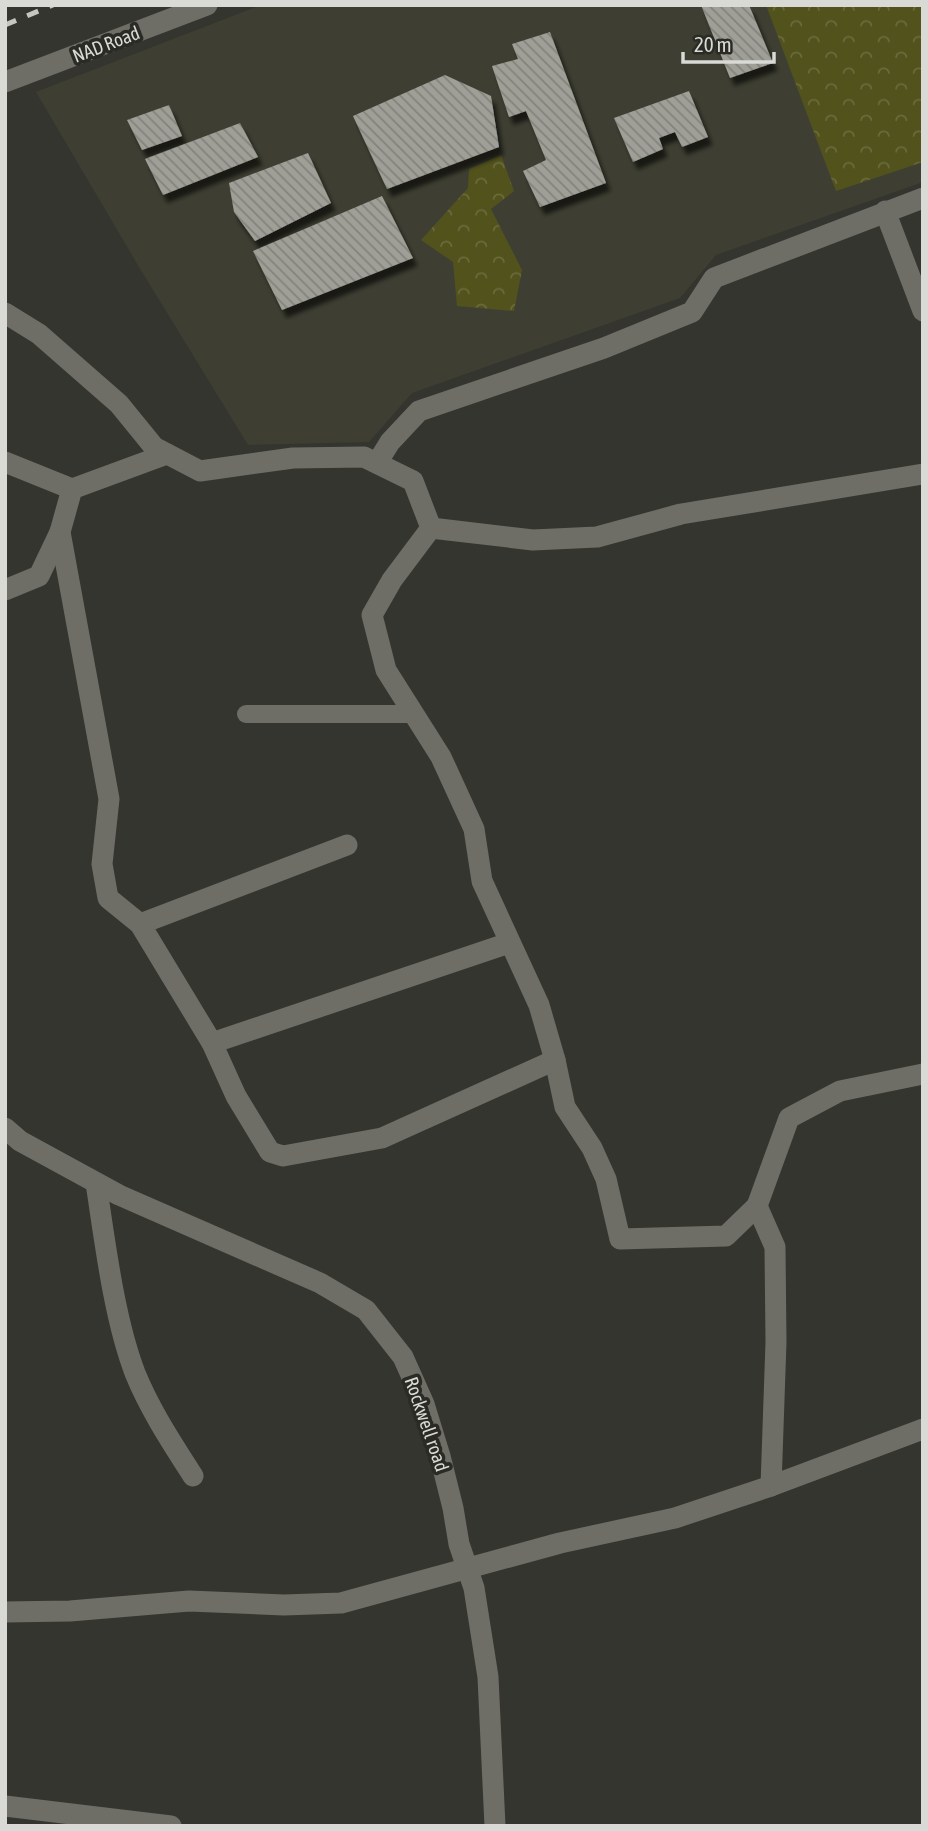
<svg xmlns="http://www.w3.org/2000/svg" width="928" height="1831" font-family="'Asap Condensed',sans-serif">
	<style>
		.built { fill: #3e3f32 }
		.forest { fill: url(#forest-crowns) }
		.building { fill: url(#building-back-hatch); filter: url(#shadow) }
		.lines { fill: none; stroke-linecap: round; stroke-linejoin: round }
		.lane { stroke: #6e6e67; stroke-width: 18 }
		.street { stroke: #6e6e67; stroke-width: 21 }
		.secondary { stroke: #6e6e67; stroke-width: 21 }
		.rail { stroke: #c5c5c1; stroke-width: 5; stroke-dasharray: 12 12; stroke-linecap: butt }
		.labels { text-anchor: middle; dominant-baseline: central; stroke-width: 7; stroke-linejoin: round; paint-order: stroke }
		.street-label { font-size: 19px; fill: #d9d9d5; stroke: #2a2b24 }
	</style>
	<defs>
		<pattern id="forest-crowns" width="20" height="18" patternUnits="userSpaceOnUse" patternTransform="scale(1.75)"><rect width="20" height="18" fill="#52521d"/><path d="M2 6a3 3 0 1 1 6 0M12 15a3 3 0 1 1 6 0" fill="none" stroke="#6a6a3d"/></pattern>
		<pattern id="building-back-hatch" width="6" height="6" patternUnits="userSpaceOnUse" patternTransform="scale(1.75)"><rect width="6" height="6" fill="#9f9f97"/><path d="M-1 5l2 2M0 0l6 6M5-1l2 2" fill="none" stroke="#83837d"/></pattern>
		<filter id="shadow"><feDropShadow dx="4.5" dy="8" stdDeviation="2" flood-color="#0009"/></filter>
	</defs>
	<rect width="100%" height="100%" fill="#34352e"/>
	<path class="built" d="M261 5H923V182L716 255 680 298 412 393 369 442 248 445 139 267 36 92Z"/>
	<g class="forest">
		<path d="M766 5H923V162L836 191Z"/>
		<path d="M501 155 514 191 491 209 522 270 514 311 457 306 453 262 421 240 468 188 469 169Z"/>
	</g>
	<g class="building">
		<path d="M701 5H749L773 63 730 78Z"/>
		<path d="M550 32 606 183 540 207 523 171 546 160 526 111 509 117 492 66 518 59 512 44Z"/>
		<path d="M445 75 491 96 499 147 387 189 353 116Z"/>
		<path d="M689 91 708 137 682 147 675 132 659 138 663 149 633 162 614 118Z"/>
		<path d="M169 105 182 136 142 150 127 120Z"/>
		<path d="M240 123 258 157 163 195 145 159Z"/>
		<path d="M308 153 331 203 255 241 234 212 229 183Z"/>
		<path d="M382 196 413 258 282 310 253 251Z"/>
	</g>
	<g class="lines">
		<path class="lane" d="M246 714H412"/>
		<g class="street">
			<path d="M885 211 923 311"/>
			<path d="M5 313 39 334 119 404 154 447 200 471 293 458 364 457 413 481 431 528 392 580 372 615 386 670 441 757 474 829 482 881 539 1005 555 1060 565 1107 592 1148 606 1179 620 1239 726 1236 757 1206 775 1247 776 1342 771 1486"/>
			<path d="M5 462 72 489"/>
			<path d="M377 463 390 442 419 411 604 348 692 312 714 278 923 198"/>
			<path d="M431 528 533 540 597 537 681 514 923 474"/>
			<path d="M60 532 109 799 102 864 108 898 140 924 212 1043 236 1096 270 1152 283 1156 382 1138 555 1060"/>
			<path d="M5 590 39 576 60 532 72 489 167 454"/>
			<path d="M140 924 347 845"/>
			<path d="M212 1043 509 943"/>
			<path d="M5 1128 20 1141 119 1195 320 1283 366 1310 403 1357 424 1404 440 1456 453 1508 459 1544 474 1588 488 1677 495 1826"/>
			<path d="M96 1183C105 1242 114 1318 135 1373 150 1410 172 1443 193 1476"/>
			<path d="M757 1206 789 1118 840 1091 923 1074"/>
			<path d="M5 1612 70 1611 189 1601 284 1605 341 1603 560 1543 675 1518 771 1486 923 1429"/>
			<path d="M5 1806 171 1826"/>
		</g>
		<path class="secondary" d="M5 82 207 5"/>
		<path class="rail" d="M5 25 53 5"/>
	</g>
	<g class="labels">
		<g class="street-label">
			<text transform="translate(106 44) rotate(-21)">NAD Road</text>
			<text transform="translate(427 1424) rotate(71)">Rockwell road</text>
		</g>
	</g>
	<rect width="928" height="1831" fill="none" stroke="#d9d9d5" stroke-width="14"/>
	<path d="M683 52v10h91v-10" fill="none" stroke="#d9d9d5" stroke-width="3.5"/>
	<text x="694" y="52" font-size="21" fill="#d9d9d5" stroke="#2a2b24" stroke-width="5" paint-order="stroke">20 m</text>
</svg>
